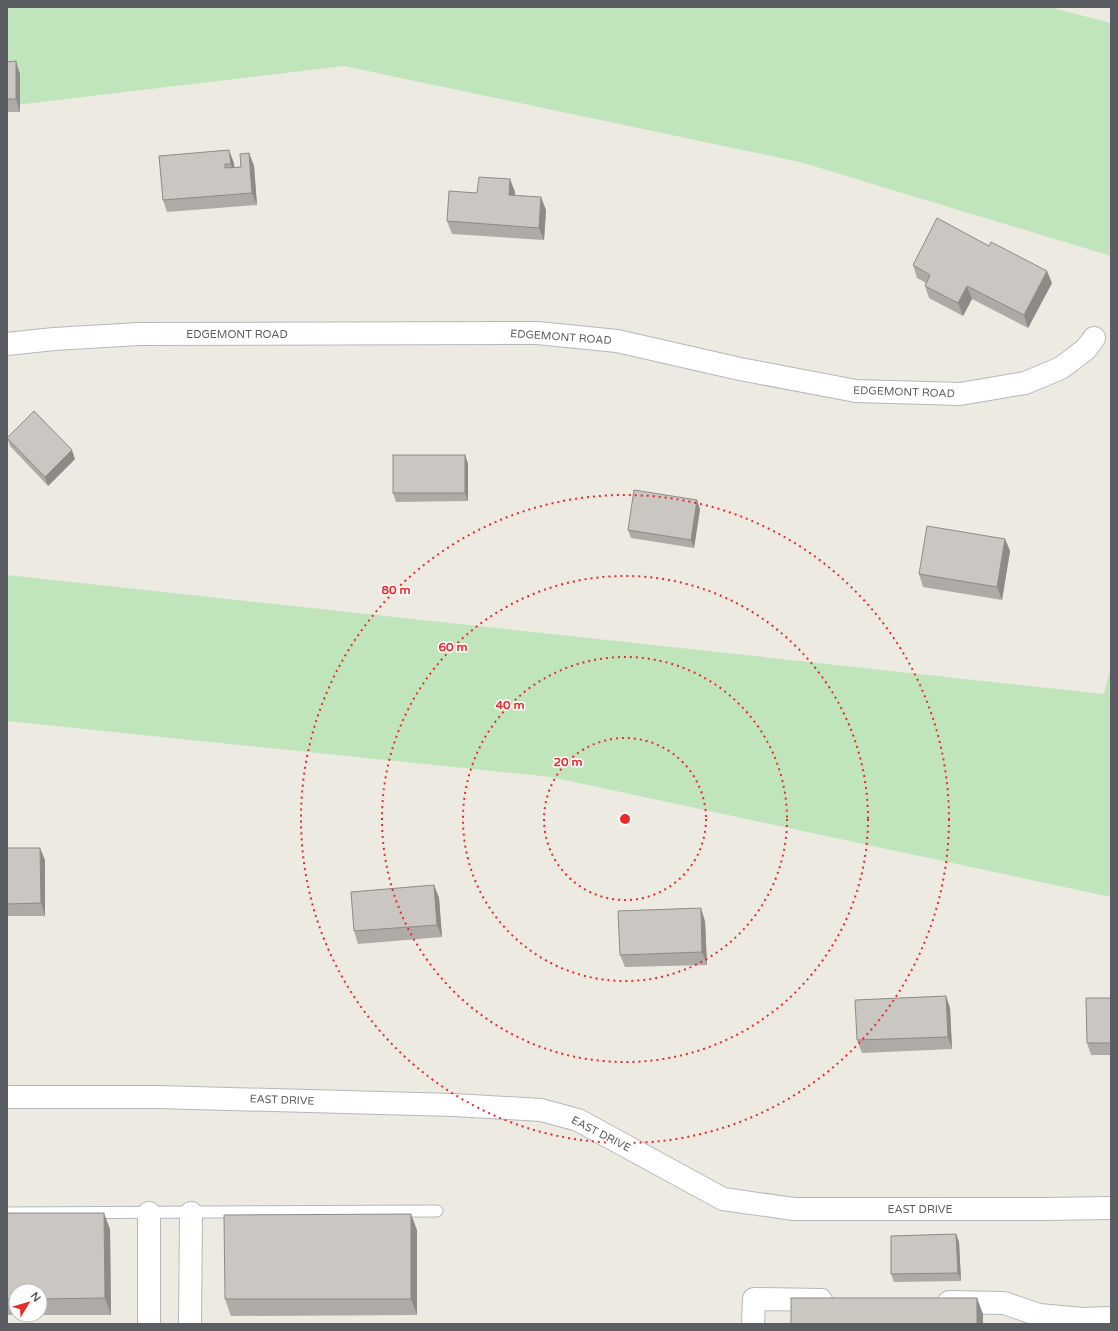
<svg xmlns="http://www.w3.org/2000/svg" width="1118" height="1331" font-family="'Varela Round',sans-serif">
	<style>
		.green { fill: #c0e5bd }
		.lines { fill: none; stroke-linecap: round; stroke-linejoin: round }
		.service-casing { stroke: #b4b8bc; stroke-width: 13 }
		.minor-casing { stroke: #b4b8bc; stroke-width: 24 }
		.service { stroke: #fff; stroke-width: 11 }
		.minor { stroke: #fff; stroke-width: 22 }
		.wall { fill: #aeaaa6 }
		.shaded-wall { fill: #8d8b87 }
		.building { fill: #cac6c1; stroke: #8d8b87 }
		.ring { fill: none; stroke: #ea2b2a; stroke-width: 2; stroke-dasharray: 2 4 }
		.labels { text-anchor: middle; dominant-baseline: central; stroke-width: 3; stroke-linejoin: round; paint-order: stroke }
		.street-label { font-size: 11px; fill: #5a5e63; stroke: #fff }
		.centre { fill: #ea2b2a; stroke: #fff; stroke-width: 2 }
		.ring-label { font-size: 12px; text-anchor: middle; font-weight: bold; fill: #ea2b2a; stroke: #fff; stroke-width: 3; stroke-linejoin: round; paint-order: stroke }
	</style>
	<rect width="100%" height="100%" fill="#edeae1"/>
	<g class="green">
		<path d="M7 7H1049L1111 23V256L800 162 344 66 7 106Z"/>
		<path d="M7 575 1104 694 1111 666V897L551 777 7 721Z"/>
	</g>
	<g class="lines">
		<g class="service-casing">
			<path id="service" d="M7 1213 437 1211"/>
		</g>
		<g class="minor-casing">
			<g id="minor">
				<path d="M7 344 54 339 139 334 537 333 617 341 740 369 856 391 960 394 1025 383 1061 368 1086 349 1094 338"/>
				<path d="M7 1097H157L454 1105 541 1110 578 1120 723 1199 794 1209H1044L1111 1208"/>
				<path d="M949 1302 1004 1303 1039 1315 1083 1319 1111 1318"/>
				<path d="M149 1324V1213"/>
				<path d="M190 1324 191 1213"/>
				<path d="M753 1324 754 1299 821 1300"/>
			</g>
		</g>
		<use href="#service" class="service"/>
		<use href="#minor" class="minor"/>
	</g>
	<g class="wall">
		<path d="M7 62 20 74V112H7Z"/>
		<path d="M249 153 254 166 257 205 167 212 163 200 159 156 234 163V167H241Z"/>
		<path d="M515 192V195L546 210 544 240 452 234 447 221 477 193Z"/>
		<path d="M913 265 1052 283 1028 328 972 299 963 316 929 298 925 286 926 283 917 278Z"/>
		<path d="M7 437 75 459 48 486 10 446Z"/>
		<path d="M465 455 468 464V501L396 502 393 493Z"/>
		<path d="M700 509 694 548 631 538 628 530Z"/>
		<path d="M1005 539 1010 551 1002 600 923 587 919 574Z"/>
		<path d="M7 848 45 860V916H7Z"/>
		<path d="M434 885 439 898 442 937 358 944 354 931Z"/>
		<path d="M705 921 707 965 625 967 620 955Z"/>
		<path d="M946 996 950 1008 952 1049 862 1053 857 1040Z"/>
		<path d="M1111 998V1055H1091L1087 1043Z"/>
		<path d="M7 1213 110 1229 111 1315H40V1291H16V1315H18H7Z"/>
		<path d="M417 1230V1315L231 1316 225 1299Z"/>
		<path d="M956 1234 959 1242 961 1281 894 1282 891 1274Z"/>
	</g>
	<g class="shaded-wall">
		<path d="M16 61 20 74V112L16 99Z"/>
		<path d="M229 150 234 163 235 176 231 164Z"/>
		<path d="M249 153 254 166 257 205 252 193Z"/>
		<path d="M510 179 515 192 514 207 509 195Z"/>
		<path d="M541 197 546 210 544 240 539 228Z"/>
		<path d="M1047 271 1052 283 1028 328 1024 315Z"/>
		<path d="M967 286 972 299 963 316 958 303Z"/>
		<path d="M72 450 75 459 48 486 45 477Z"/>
		<path d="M465 455 468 464V501L465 493Z"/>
		<path d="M697 500 700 509 694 548 691 540Z"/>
		<path d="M1005 539 1010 551 1002 600 997 587Z"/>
		<path d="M40 848 45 860V916L41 903Z"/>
		<path d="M434 885 439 898 442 937 437 925Z"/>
		<path d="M701 908 705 921 707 965 702 952Z"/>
		<path d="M946 996 950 1008 952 1049 948 1037Z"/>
		<path d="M104 1213 110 1229 111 1315 105 1298Z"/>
		<path d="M411 1214 417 1230V1315L411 1299Z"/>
		<path d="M956 1234 959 1242 961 1281 958 1273Z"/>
		<path d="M977 1298 983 1314V1324H977Z"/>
	</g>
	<g class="building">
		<path d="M16 61V99H7V62Z"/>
		<path d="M229 150 231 164H225V168L241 167 240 154 249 153 252 193 163 200 159 156Z"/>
		<path d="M479 177 510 179 509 195 541 197 539 228 447 221 449 191 477 193Z"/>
		<path d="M937 218 989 246 991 242 1047 271 1024 315 967 286 958 303 925 286 930 275 913 265Z"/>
		<path d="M34 411 72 450 45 477 7 438Z"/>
		<rect x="393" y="455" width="72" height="38"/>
		<path d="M634 490 697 500 691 540 628 530Z"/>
		<path d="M927 526 1005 539 997 587 919 574Z"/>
		<path d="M7 848H40L41 903 7 904Z"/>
		<path d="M434 885 437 925 354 931 351 892Z"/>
		<path d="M701 908 702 952 620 955 618 911Z"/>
		<path d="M946 996 948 1037 857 1040 855 1000Z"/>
		<path d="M1086 998H1111V1043H1087Z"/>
		<path d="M7 1213H104L105 1298 40 1299V1291H16V1299H7Z"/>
		<path d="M411 1214V1299H225L224 1215Z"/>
		<path d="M956 1234 958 1273 891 1274V1236Z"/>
		<rect x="791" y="1298" width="186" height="26"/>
	</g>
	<g class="ring">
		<circle cx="625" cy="819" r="81"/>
		<circle cx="625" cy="819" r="162"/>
		<circle cx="625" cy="819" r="243"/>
		<circle cx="625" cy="819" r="324"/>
	</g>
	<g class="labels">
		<g class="street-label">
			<text x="237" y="334">EDGEMONT ROAD</text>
			<text transform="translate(561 337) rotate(4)">EDGEMONT ROAD</text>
			<text transform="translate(904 392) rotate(2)">EDGEMONT ROAD</text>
			<text transform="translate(282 1100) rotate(2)">EAST DRIVE</text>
			<text transform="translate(601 1134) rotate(27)">EAST DRIVE</text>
			<text x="920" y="1209">EAST DRIVE</text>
		</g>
	</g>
	<circle cx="625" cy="819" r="6" class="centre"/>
	<g class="ring-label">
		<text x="396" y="594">80 m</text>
		<text x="453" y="651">60 m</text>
		<text x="510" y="709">40 m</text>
		<text x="568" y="766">20 m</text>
	</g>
	<rect width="1118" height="1331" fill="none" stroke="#5a5e63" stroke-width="16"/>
	<g transform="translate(28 1303) rotate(52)"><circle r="19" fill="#ffffff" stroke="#bdbfc1"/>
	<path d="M0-3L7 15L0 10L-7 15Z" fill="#ea2b2a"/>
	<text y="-6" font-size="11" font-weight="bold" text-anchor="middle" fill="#5a5e63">N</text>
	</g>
</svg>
